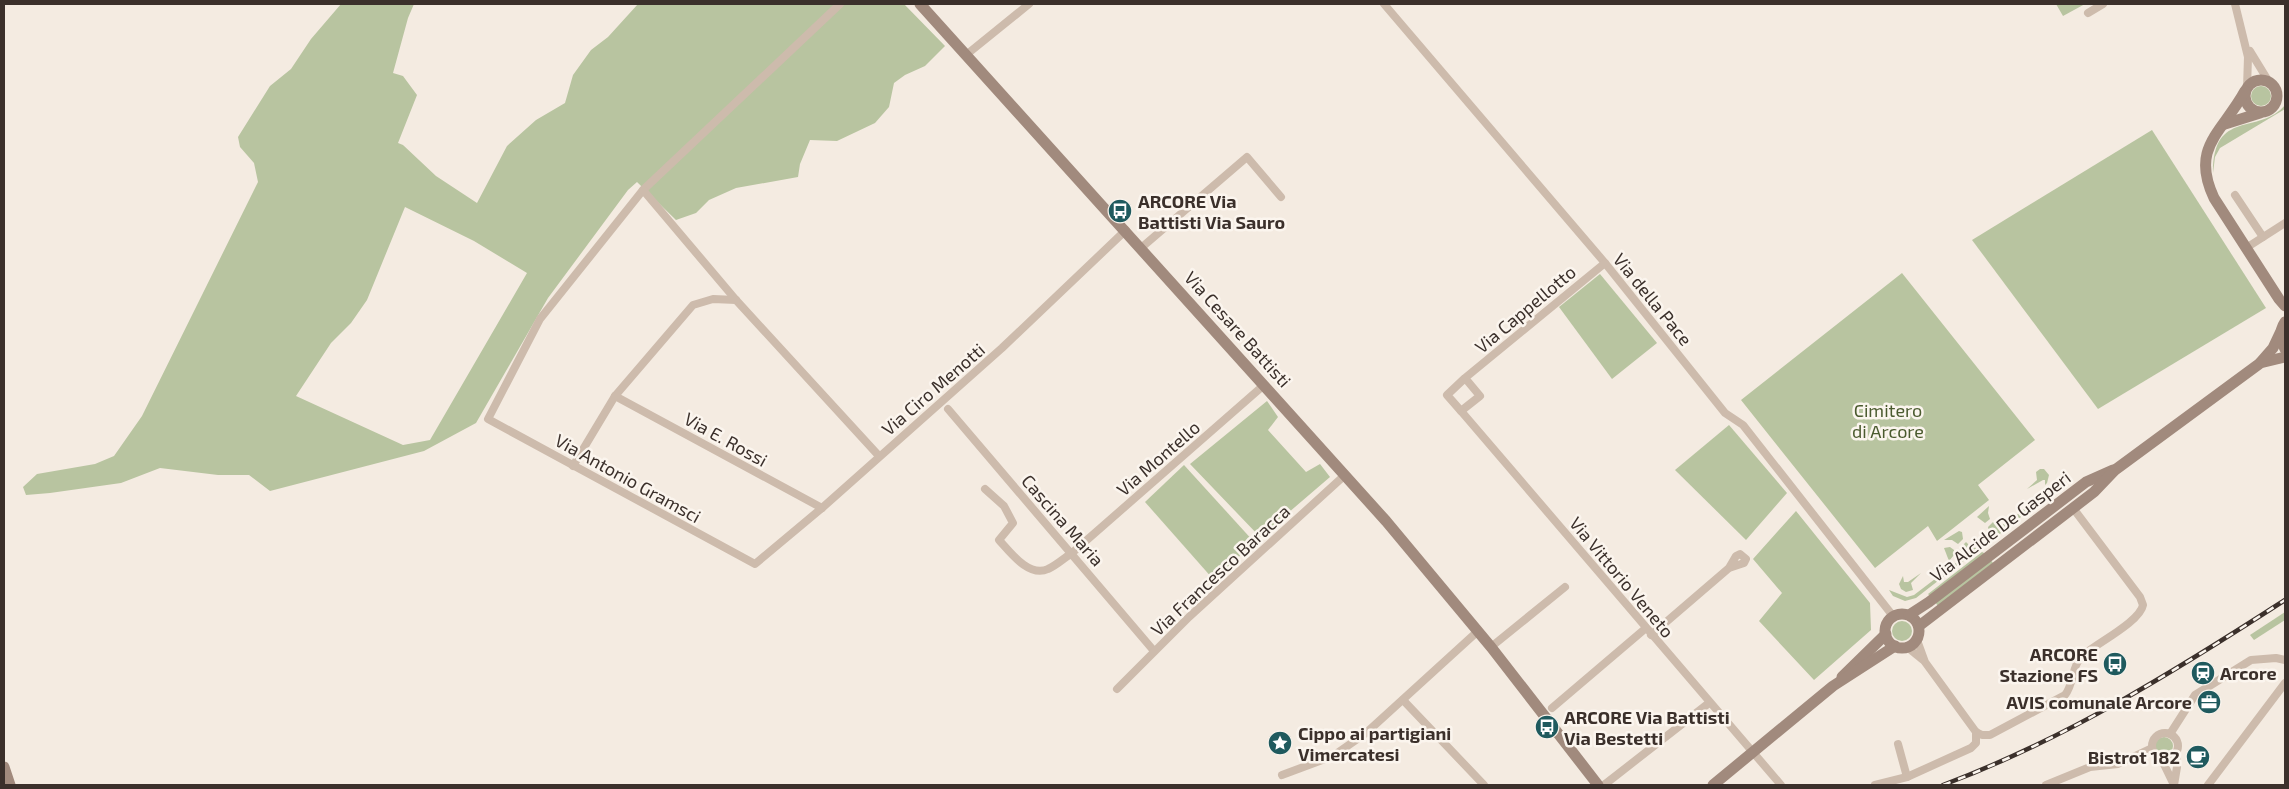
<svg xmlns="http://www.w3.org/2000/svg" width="2289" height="789" font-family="'Exo 2',sans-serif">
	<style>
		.green { fill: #b8c4a0; fill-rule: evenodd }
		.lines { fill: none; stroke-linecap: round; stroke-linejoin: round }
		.street { stroke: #cdbbac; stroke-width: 8 }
		.secondary { stroke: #a18a7d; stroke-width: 11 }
		.rail-casing { stroke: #3b302b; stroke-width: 4.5 }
		.rail { stroke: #fbf5ee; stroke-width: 2.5; stroke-dasharray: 8; stroke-linecap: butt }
		.labels { text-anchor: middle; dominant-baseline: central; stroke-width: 5; stroke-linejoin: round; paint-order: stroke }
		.poi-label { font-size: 18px; font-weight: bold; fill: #3b302b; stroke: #fbf5ee; text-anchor: start }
		.street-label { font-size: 18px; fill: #3b302b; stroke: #fbf5ee }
		.park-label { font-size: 18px; fill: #4a5a2e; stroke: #fbf5ee }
	</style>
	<rect width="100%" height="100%" fill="#f4ebe1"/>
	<g class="green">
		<path d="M341 4H414L408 18 393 73 403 76 417 95 398 143 403 145 436 176 477 203 507 146 536 120 565 103 573 75 591 50 608 37 638 4H904L945 46 925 66 905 75 894 83 889 107 875 123 837 141 810 140 800 164 798 177 736 188 709 200 696 213 676 220 637 182 628 190 548 298 476 423 424 451 270 491 249 475H218L160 468 121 483 50 493 26 495 23 487 37 474 95 464 114 456 142 416 258 182 254 163 240 147 238 137 270 86 291 69 311 39ZM405 207 474 241 527 273 430 440 403 445 296 396 331 343 351 323 367 300Z"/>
		<path d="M2056 4H2085L2063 16Z"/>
		<circle cx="2261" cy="96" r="10"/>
		<path d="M2285 105V109L2220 148 2215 157 2213 173C2213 108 2259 136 2285 105Z"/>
		<path d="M2152 130 2266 308 2098 409 1972 240Z"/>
		<path d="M1902 273 2035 440 1978 485 1989 500 1937 541 1928 526 1875 568 1741 400Z"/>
		<path d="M1600 274 1657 343 1612 379 1559 307Z"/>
		<path d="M1267 401 1278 417 1268 430 1306 472 1320 464 1330 477 1260 537 1190 464Z"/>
		<path d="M1729 425 1787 493 1746 540 1675 470Z"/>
		<path d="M1184 465 1255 543 1213 579 1145 502Z"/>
		<path d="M2040 469H2044L2049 475 2047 483 2045 485V480H2043L2027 489 2037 480 2036 472Z"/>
		<path d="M2051 488 2056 489 1991 541 1988 527 1993 522 1998 525 2005 524Z"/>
		<path d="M1989 506 1988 513 1990 519 1985 523 1977 517Z"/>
		<path d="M1796 511 1870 603 1871 630 1814 680 1759 621 1782 593 1753 559Z"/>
		<path d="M1959 531 1962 532 1963 539 1958 544 1952 540H1944Z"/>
		<path d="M1966 542 1970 546 1979 549 1916 598 1905 601 1893 596 1889 590 1907 597 1914 595 1960 560 1961 547Z"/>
		<path d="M1950 547 1954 550V555L1949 561 1944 548Z"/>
		<path d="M1982 552 1986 554 1931 597 1928 594Z"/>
		<path d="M1990 559 1993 563 1938 606 1935 602Z"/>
		<path d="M1921 573 1911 583 1913 590 1906 592 1901 589 1899 584 1903 576 1904 582H1908Z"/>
		<path d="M2285 612V620L2254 640 2250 635Z"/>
		<circle cx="1902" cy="631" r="10"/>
		<circle cx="2164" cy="746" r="9"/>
	</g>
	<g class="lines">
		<g class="street">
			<path d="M840 4 643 190 540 319 488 419 755 564 822 508 1002 348 1126 230"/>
			<path d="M1384 4 1605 263 1725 413 1743 425 1893 616"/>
			<path d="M2235 4 2248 57 2247 88"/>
			<path d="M2088 13 2103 4"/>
			<path d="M2250 51 2269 82"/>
			<path d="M966 55 1029 4"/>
			<path d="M643 190 736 300 879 456"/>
			<path d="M2235 195 2263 237"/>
			<path d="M1141 248 1247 157 1281 197"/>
			<path d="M2246 248 2285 223"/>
			<path d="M1465 378 1480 396 1461 411 1447 395 1465 378 1605 263"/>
			<path d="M615 396 822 508"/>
			<path d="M948 409 1154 651"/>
			<path d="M1461 411 1781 785"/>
			<path d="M573 466 615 396 693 305 713 299 736 300"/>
			<path d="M985 489 1004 506 1013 523 999 540C1010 552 1029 578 1048 569 1057 565 1064 558 1072 553L1264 385"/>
			<path d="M1651 635 1729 568 1744 563 1746 559 1740 554 1736 556 1729 568"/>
			<path d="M1917 640 1925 662 1976 732 1982 735H1990L2065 695C2074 684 2072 666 2081 657 2095 644 2140 622 2143 605L2140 597 2073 508"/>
			<path d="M1491 647 1565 587"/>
			<path d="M1907 647 1923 660"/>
			<path d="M1117 689 1189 617 1345 475"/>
			<path d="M1403 700 1484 785"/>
			<path d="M1552 708 1646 628"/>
			<circle cx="2165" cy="746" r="13"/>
			<path d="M2170 734 2195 695 2251 660 2276 658 2285 660"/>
			<path d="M1898 744 1907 777"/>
			<path d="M2161 758 2174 785"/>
			<path d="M1282 775 1333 756 1366 733 1478 631"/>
			<path d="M1604 785 1709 703"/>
			<path d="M1875 785 1907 777 1971 748 1976 743V732"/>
			<path d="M2046 785 2090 767 2118 764 2152 748"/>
			<path d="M2174 785 2177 767 2176 753"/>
			<path d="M2208 785 2285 683"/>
		</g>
		<g class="secondary">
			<path d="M920 4 1386 521 1491 647 1598 785"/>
			<circle cx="2261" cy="96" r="16"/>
			<path d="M2245 91C2222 133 2190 147 2214 198L2279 299 2285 306"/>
			<path d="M2225 124 2260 113"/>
			<path d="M2285 322C2279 331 2280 339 2285 349"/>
			<path d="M2260 363 2285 357"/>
			<circle cx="1902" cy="631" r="17"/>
			<path d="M1909 615 1929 602 2086 482 2113 470"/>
			<path d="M1919 626 2094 492 2115 470 2259 364 2273 348 2281 331"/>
			<path d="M1842 677 1886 634"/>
			<path d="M4 767 10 785"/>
			<path d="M1713 785 1833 686 1895 646"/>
		</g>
		<g class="rail-casing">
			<path id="rail" d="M1943 785C2066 739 2175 671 2285 600"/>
		</g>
		<use href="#rail" class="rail"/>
	</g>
	<defs>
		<g id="bus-disc" transform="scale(1.25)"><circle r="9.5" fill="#1f5a5e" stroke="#fbf5ee"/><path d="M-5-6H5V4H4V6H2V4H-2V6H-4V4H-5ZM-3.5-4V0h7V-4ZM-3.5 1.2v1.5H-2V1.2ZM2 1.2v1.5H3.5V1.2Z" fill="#fff"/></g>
		<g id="station-disc" transform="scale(1.25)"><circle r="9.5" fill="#1f5a5e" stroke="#fbf5ee"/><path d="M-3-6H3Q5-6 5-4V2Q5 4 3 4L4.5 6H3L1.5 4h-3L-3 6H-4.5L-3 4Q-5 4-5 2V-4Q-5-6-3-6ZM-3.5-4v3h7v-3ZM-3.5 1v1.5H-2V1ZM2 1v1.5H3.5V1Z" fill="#fff"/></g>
		<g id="office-disc" transform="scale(1.25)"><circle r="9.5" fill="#1f5a5e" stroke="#fbf5ee"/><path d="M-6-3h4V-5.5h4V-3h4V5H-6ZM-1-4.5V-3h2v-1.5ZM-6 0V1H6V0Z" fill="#fff"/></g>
		<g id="sight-disc" transform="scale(1.25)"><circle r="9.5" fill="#1f5a5e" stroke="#fbf5ee"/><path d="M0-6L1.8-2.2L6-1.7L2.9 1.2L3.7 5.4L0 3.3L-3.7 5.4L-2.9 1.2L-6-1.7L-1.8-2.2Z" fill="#fff"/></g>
		<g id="cafe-disc" transform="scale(1.25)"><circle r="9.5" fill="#1f5a5e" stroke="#fbf5ee"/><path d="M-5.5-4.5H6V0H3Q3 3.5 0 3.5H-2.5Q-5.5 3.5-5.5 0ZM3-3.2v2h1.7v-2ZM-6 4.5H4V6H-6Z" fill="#fff"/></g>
	</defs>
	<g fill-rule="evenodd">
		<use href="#bus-disc" x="1120" y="211"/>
		<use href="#bus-disc" x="2115" y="664"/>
		<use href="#station-disc" x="2203" y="673"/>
		<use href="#office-disc" x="2209" y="702"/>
		<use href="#bus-disc" x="1547" y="727"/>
		<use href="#sight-disc" x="1280" y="743"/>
		<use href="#cafe-disc" x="2198" y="757"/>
	</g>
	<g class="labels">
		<g class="poi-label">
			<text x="1138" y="201">ARCORE Via<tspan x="1138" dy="21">Battisti Via Sauro</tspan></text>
			<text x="2098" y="654" text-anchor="end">ARCORE<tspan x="2098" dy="21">Stazione FS</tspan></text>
			<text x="2220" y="673">Arcore</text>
			<text x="2192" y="702" text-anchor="end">AVIS comunale Arcore</text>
			<text x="1564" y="717">ARCORE Via Battisti<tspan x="1564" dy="21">Via Bestetti</tspan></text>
			<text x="1298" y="733">Cippo ai partigiani<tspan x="1298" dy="21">Vimercatesi</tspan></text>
			<text x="2180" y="757" text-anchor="end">Bistrot 182</text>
		</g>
		<g class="street-label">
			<text transform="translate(1653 299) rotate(51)">Via della Pace</text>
			<text transform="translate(1525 309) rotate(-40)">Via Cappellotto</text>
			<text transform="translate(1238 329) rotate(48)">Via Cesare Battisti</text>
			<text transform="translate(933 389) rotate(-41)">Via Ciro Menotti</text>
			<text transform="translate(726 439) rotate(29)">Via E. Rossi</text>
			<text transform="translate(1158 458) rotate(-41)">Via Montello</text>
			<text transform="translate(628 478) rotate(29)">Via Antonio Gramsci</text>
			<text transform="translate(1063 520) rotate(49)">Cascina Maria</text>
			<text transform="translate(2000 526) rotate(-37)">Via Alcide De Gasperi</text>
			<text transform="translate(1220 570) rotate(-43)">Via Francesco Baracca</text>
			<text transform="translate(1622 577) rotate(50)">Via Vittorio Veneto</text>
		</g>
		<g class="park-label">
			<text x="1888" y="410">Cimitero<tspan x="1888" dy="21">di Arcore</tspan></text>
		</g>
	</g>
	<rect width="2289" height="789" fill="none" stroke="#3b302b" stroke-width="10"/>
</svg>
